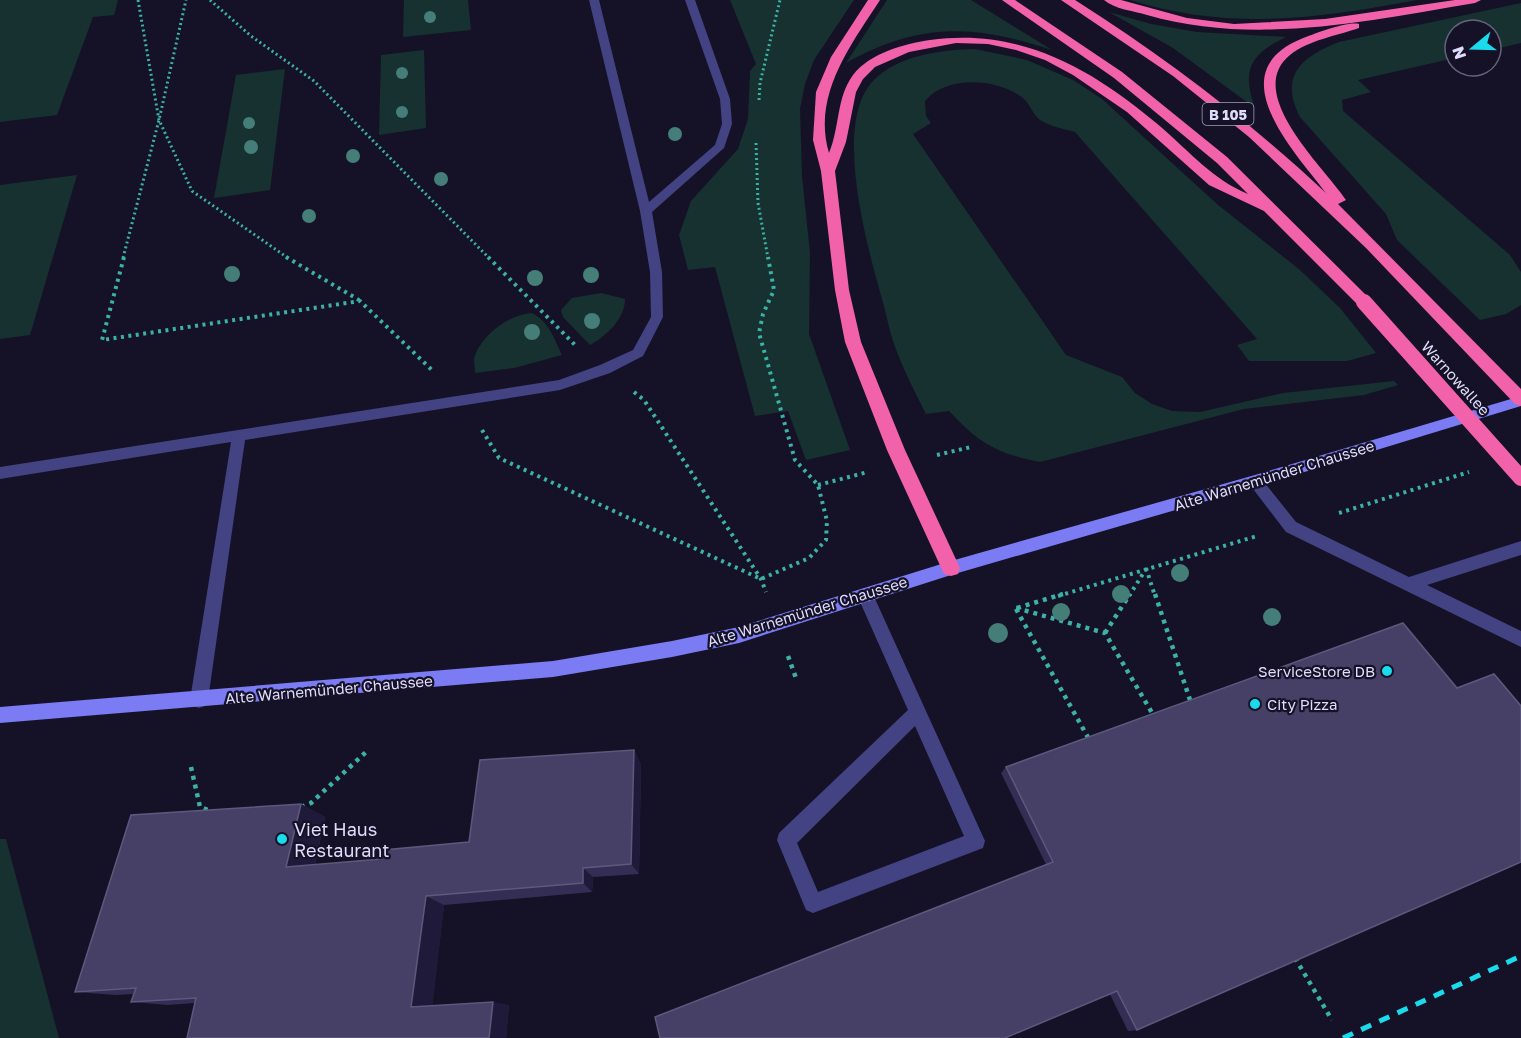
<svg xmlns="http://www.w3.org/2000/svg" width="1521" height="1038" font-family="'Golos Text',sans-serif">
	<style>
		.green { fill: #16312f }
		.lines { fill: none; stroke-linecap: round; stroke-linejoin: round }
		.path-far2 { stroke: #3bb1a7; stroke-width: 3; stroke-dasharray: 2 3; stroke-linecap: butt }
		.path-far1 { stroke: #3bb1a7; stroke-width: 4; stroke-dasharray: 3 4.5; stroke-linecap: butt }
		.path { stroke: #3bb1a7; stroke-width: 4.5; stroke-dasharray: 4 5; stroke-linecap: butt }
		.lane { fill: #434282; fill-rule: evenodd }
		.secondary { fill: #7b7bf3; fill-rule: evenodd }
		.highway { fill: #f162aa; fill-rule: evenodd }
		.rail { stroke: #19dbeb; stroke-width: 5; stroke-dasharray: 11 9; stroke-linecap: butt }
		.highway-bridge { stroke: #f162aa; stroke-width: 16 }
		.tree { fill: #457e78 }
		.wall { fill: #342d54 }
		.shaded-wall { fill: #201a3a }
		.building { fill: #464066; stroke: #5e587d; stroke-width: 1.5 }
		.poi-dot { fill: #19dbeb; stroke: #151227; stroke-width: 2 }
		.labels { text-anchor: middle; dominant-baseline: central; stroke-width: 4.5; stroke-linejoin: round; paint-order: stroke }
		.shield { fill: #151227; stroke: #a29fbc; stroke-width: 1.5 }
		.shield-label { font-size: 14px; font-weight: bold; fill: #dfdcfc }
		.street-label { font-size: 15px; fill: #dfdcfc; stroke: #151227 }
		.poi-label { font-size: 15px; fill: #dfdcfc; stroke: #151227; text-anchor: end }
		.near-poi-label { font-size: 18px; fill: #dfdcfc; stroke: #151227; text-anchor: start }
	</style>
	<rect width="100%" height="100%" fill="#151227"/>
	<g class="green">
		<path d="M0 0H118L114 15 93 17 57 115 0 122Z"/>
		<path d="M404 0H468L471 30 403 37Z"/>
		<path d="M730 0H854L814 60 805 84 800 109 802 176 810 253 809 334 850 450 806 460 788 411 755 416 715 267 688 270 679 235 691 201 738 149 748 119 750 71 756 64Z"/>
		<path d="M887 0H971L1052 50C974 24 919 22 846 63Z"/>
		<path d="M1130 0H1417C1315 19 1230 31 1130 0Z"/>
		<path d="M1521 3V43L1491 50V30H1455V58L1358 80 1371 92 1342 100 1343 111 1510 255 1521 272V305L1506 314 1480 320 1397 240 1386 214 1300 117C1279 76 1301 57 1339 42Z"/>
		<path d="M1109 12 1151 24 1197 32 1286 37C1251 54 1241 69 1255 108L1173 48Z"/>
		<path d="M975 49 1027 60 1073 80 1102 99 1217 204 1300 270 1340 308 1376 353 1347 361H1249L1237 345 1257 339 1075 132C1064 129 1049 126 1040 120 1033 115 1030 104 1023 98 998 78 946 75 925 101L926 116 931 123 913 134 1066 355 1122 377 1135 393 1152 404 1172 411 1200 412 1283 393 1394 381 1398 385 1364 395 1244 409 1040 462C996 453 980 444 949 411L926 414C916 394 905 373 897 352 890 335 887 316 882 299 868 249 832 124 873 81 898 55 940 50 975 49Z"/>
		<path d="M424 50 426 128 379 135 381 55Z"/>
		<path d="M285 69 270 190 214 198 236 75Z"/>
		<path d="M77 175 30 335 0 339V185Z"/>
		<path d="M601 293 625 299C625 319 606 336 590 345L563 317 561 310 572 298Z"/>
		<path d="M532 313C549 322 554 338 562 355L514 368 475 373C475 369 474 363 474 359 480 336 509 314 532 313Z"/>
		<path d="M0 839H6L59 1038H0Z"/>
	</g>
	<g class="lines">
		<g class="path-far2">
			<path d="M138 0 159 120 192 191 288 258"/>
			<path d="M210 0 251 36 314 81 489 258"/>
			<path d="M759 100 760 83 780 0"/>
			<path d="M756 143 758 203 768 258"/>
			<path d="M123 258 159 120 186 0"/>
		</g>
		<g class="path-far1">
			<path d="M124 257 102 340 360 301 434 372"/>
			<path d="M286 257 359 300"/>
			<path d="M488 257 576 346"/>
			<path d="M634 392 644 400 761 579 766 592"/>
			<path d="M482 430 499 458 761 579 809 558 826 540 827 521 818 485 795 460 759 333 763 314 774 290 768 257"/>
			<path d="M937 455 971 447"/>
			<path d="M818 485 868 472"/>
			<path d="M1339 513 1469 472"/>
			<path d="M1146 568 1155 596"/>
			<path d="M1058 596 1257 536"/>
			<path d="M1129 596 1146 569"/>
		</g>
		<g class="path">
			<path d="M1155 594 1191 703"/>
			<path d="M1016 608 1105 633 1155 718"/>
			<path d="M1017 608 1063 594"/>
			<path d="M1016 609 1090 741"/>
			<path d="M1105 633 1130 594"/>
			<path d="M788 656 796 678"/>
			<path d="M191 767 200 807 213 812"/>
			<path d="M301 807 311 803 366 752"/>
			<path d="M1295 958 1332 1020"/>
		</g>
		<g class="lane">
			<path d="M589 0H599L649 202 715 145 722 124 720 99 685 0H695L730 99 732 124 724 148 652 212 662 272 663 317 643 356 610 373 560 390 245 440 208 700 205 706 199 708 193 706 190 700 231 442 0 479V467L559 380 600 365 633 350 651 317 650 272 640 211Z"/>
			<path d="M1255 475 1260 477 1296 522 1409 577 1521 541V555L1427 585 1521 631V647L1286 532 1250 485 1248 481 1250 477Z"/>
			<path d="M865 588 871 590 985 841 983 848 813 913 806 910 777 840 779 833 908 710 857 595 859 590ZM915 726 964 836 818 892 797 843Z"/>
		</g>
		<path class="secondary" d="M1521 396V406L1255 487 951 575 739 643 672 657 553 677 0 723V707L553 661 672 641 739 627 951 561 1255 475Z"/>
		<g class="highway">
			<path d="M868 0H880C850 46 812 96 829 153 840 127 836 98 853 75 870 53 904 44 930 40 1022 27 1094 70 1161 127 1190 152 1212 179 1248 194L1217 163 1114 78 1002 0H1015L1122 72 1227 157 1369 298 1372 302 1369 306H1359L1264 211 1209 185 1127 112 1073 75 1045 60 1016 50 988 44 956 43 909 52 875 67 863 79 856 92 846 142 835 171 849 290 861 342 905 450 960 568 958 574 951 576 944 574 887 450 845 342 835 290 821 171 813 140 816 92 831 57Z"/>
			<path d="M1061 0H1075C1165 57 1248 120 1326 193 1294 151 1219 73 1301 39 1314 34 1347 21 1359 24V28C1336 36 1309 40 1290 55 1243 93 1324 167 1346 200L1338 204 1521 389V406L1515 404 1366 248 1249 137 1173 76Z"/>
			<path d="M1104 0H1121L1187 18 1234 24 1325 19 1455 0H1481L1475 3C1367 21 1255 46 1147 15 1134 11 1114 9 1104 0Z"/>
		</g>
		<path class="rail" d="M1343 1038 1521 956"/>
		<path class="highway-bridge" d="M1364 302 1521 478"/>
	</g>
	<g class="tree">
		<circle cx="430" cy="17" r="6"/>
		<circle cx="402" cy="73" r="6"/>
		<circle cx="402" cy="112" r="6"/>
		<circle cx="249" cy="123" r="6"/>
		<circle cx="675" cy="134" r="7"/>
		<circle cx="251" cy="147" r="7"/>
		<circle cx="353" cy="156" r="7"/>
		<circle cx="441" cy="179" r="7"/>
		<circle cx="309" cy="216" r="7"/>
		<circle cx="232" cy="274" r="8"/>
		<circle cx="591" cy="275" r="8"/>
		<circle cx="535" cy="278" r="8"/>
		<circle cx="592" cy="321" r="8"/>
		<circle cx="532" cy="332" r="8"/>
		<circle cx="1180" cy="573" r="9"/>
		<circle cx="1121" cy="594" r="9"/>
		<circle cx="1061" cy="612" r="9"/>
		<circle cx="1272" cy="617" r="9"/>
		<circle cx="998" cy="633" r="10"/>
	</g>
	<g class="wall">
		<path d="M1457 688 1137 1030 1128 1031 1001 773 1006 767Z"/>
		<path d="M634 750 641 765 639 874 593 877 592 892 444 905 432 1006 509 1005 506 1038H187L195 1003 168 1005 131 1002 134 994 115 995 75 992 301 804 325 817 315 865 381 859 469 842Z"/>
	</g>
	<g class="shaded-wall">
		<path d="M634 750 641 765 639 874 631 864Z"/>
		<path d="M301 804 325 817 312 877 286 867Z"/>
		<path d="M583 868 593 877 592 892 583 883Z"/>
		<path d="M426 896 444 905 432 1010 411 1007Z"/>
		<path d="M493 1002 509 1005 506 1038H489Z"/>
	</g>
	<g class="building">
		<path d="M1403 623 1457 688 1494 674 1521 706V862L1137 1030 1117 991 1005 1038H660L655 1017 1053 862 1006 767Z"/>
		<path d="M634 750 631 864 583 868V883L426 896 411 1007 493 1002 489 1038H187L196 998 131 1002 136 988 75 992 131 815 301 804 286 867 381 859 383 850 469 842 480 760Z"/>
	</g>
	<g class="poi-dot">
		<circle cx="1387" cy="671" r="6"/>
		<circle cx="1255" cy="704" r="6"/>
		<circle cx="282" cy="839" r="6"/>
	</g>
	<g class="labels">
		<rect class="shield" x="1202.5" y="103" width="51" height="22" rx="4.5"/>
		<g class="shield-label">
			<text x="1228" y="114">B 105</text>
		</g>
		<g class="street-label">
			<text transform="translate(1456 378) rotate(48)">Warnowallee</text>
			<text transform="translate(1274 475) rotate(-17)">Alte Warnemünder Chaussee</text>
			<text transform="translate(807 611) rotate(-17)">Alte Warnemünder Chaussee</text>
			<text transform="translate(329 689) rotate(-5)">Alte Warnemünder Chaussee</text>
		</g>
		<g class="poi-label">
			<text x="1375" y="671">ServiceStore DB</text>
			<text x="1267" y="704" text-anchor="start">City Pizza</text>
		</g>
		<g class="near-poi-label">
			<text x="294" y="829">Viet Haus<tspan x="294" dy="21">Restaurant</tspan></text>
		</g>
	</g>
	<g transform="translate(1473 48) rotate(251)"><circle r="28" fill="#151227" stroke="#66637c" stroke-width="1.5"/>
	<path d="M0-4.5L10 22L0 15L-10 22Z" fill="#19dbeb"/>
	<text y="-9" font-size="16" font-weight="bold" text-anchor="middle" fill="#dfdcfc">N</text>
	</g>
</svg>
